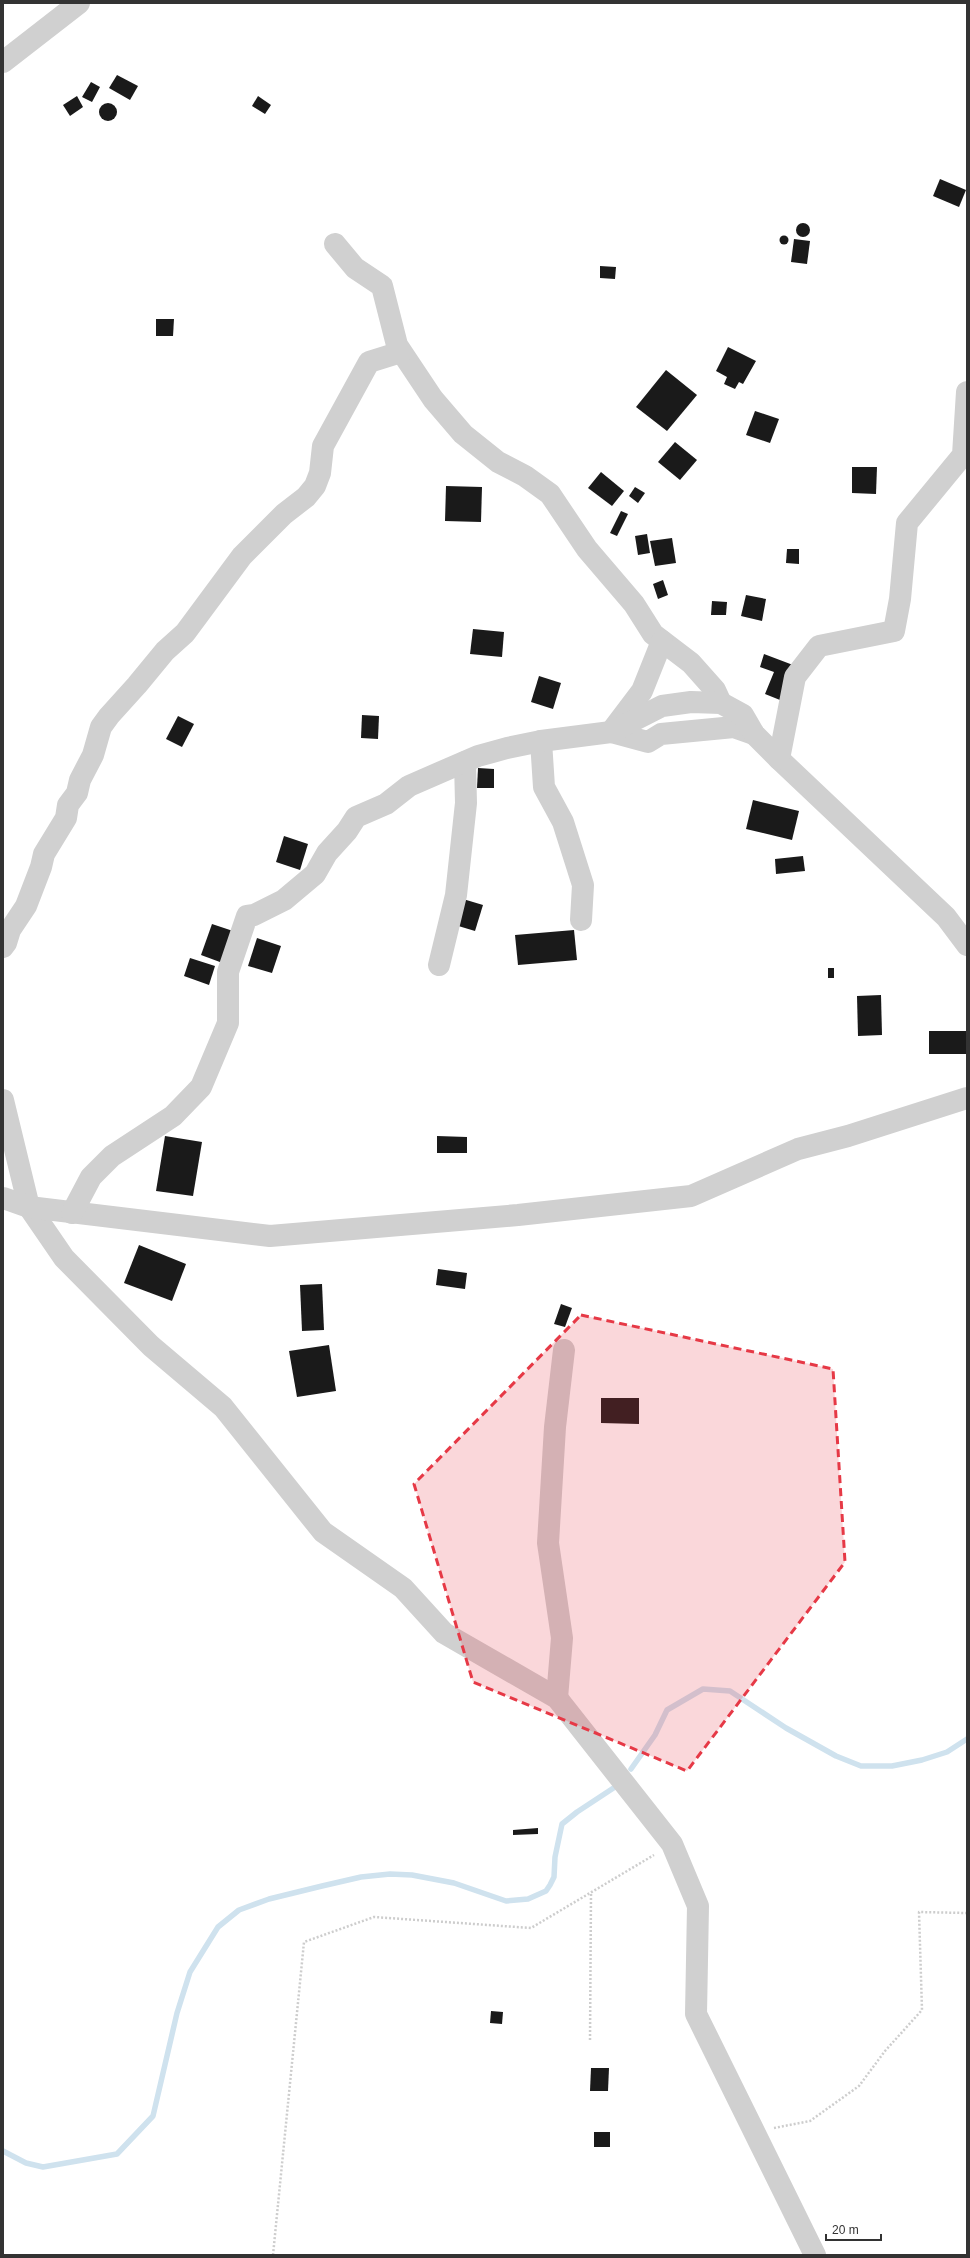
<svg xmlns="http://www.w3.org/2000/svg" width="970" height="2258" font-family="Arial,sans-serif">
	<style>
		.lines { fill: none; stroke-linecap: round; stroke-linejoin: round }
		.stream { stroke: #cfe2ee; stroke-width: 5.5 }
		.building { fill: #1a1a1a }
		.path { stroke: #cdcdcd; stroke-width: 2.5; stroke-dasharray: 2 2; stroke-linecap: butt }
		.minor { stroke: #d0d0d0; stroke-width: 22 }
		.marked { fill: #e63946; fill-opacity: 0.2; stroke: #e63946; stroke-width: 3; stroke-dasharray: 8 5; stroke-linejoin: round }
	</style>
	<rect width="100%" height="100%" fill="#fff"/>
	<g class="lines">
		<g class="stream">
			<path d="M631 1769 655 1735 667 1710 703 1689 730 1691 786 1728 836 1756 861 1766H892L922 1760 947 1752 967 1739"/>
			<path d="M3 2151 26 2163 43 2167 117 2154 153 2116 177 2013 190 1972 218 1927 239 1910 269 1899 322 1886 361 1877 390 1874 412 1875 454 1883 506 1901 528 1899 546 1891 550 1885 554 1877 555 1857 562 1824 577 1812 615 1787"/>
		</g>
	</g>
	<g class="building">
		<path d="M117 75 138 86 130 100 109 88Z"/>
		<path d="M91 82 100 87 92 102 82 97Z"/>
		<path d="M77 96 83 107 70 116 63 105Z"/>
		<path d="M258 96 271 105 265 114 252 106Z"/>
		<circle cx="108" cy="112" r="9"/>
		<path d="M940 179 966 190 959 207 933 196Z"/>
		<circle cx="803" cy="230" r="7"/>
		<circle cx="784" cy="240" r="4.5"/>
		<path d="M794 239 810 241 807 264 791 262Z"/>
		<path d="M600 266 616 267 615 279 600 278Z"/>
		<path d="M156 319H174L173 336H156Z"/>
		<path d="M728 347 756 361 743 384 739 382 735 389 724 384 727 377 716 371Z"/>
		<path d="M666 370 697 395 667 431 636 407Z"/>
		<path d="M755 411 779 419 770 443 746 435Z"/>
		<path d="M675 442 697 460 680 480 658 462Z"/>
		<path d="M852 467H877L876 494 852 493Z"/>
		<path d="M601 472 624 491 612 506 588 488Z"/>
		<path d="M446 486 482 487 481 522 445 521Z"/>
		<path d="M635 487 645 493 638 503 629 496Z"/>
		<path d="M621 511 628 514 617 536 610 533Z"/>
		<path d="M647 534 650 553 638 555 635 536Z"/>
		<path d="M672 538 676 563 655 566 650 541Z"/>
		<path d="M787 549H799V564L786 563Z"/>
		<path d="M663 580 668 595 658 599 653 584Z"/>
		<path d="M746 595 766 599 762 621 741 616Z"/>
		<path d="M712 601 727 602 726 615H711Z"/>
		<path d="M473 629 504 632 502 657 470 654Z"/>
		<path d="M764 654 793 665 780 700 765 694 774 672 760 667Z"/>
		<path d="M539 676 561 683 553 709 531 702Z"/>
		<path d="M362 715 379 716 378 739 361 738Z"/>
		<path d="M178 716 194 724 182 747 166 739Z"/>
		<path d="M478 768 494 769V788H477Z"/>
		<path d="M753 800 799 811 792 840 746 829Z"/>
		<path d="M284 836 308 844 300 870 276 862Z"/>
		<path d="M803 856 805 871 776 874 775 859Z"/>
		<path d="M463 899 483 905 475 931 455 925Z"/>
		<path d="M212 924 239 933 228 965 201 955Z"/>
		<path d="M574 930 577 960 518 965 515 935Z"/>
		<path d="M257 938 281 946 272 973 248 966Z"/>
		<path d="M190 958 215 966 209 985 184 976Z"/>
		<rect x="828" y="968" width="6" height="10"/>
		<path d="M881 995 882 1035 858 1036 857 996Z"/>
		<rect x="929" y="1031" width="38" height="23"/>
		<path d="M165 1136 202 1142 193 1196 156 1191Z"/>
		<path d="M437 1136 467 1137V1153H437Z"/>
		<path d="M139 1245 186 1264 172 1301 124 1283Z"/>
		<path d="M438 1269 467 1273 465 1289 436 1285Z"/>
		<path d="M322 1284 324 1330 302 1331 300 1285Z"/>
		<path d="M561 1304 572 1308 565 1327 554 1324Z"/>
		<path d="M329 1345 336 1391 297 1397 289 1351Z"/>
		<path d="M601 1398H639V1424L601 1423Z"/>
		<path d="M538 1828V1834L513 1835V1830Z"/>
		<path d="M491 2011 503 2012 502 2024 490 2023Z"/>
		<path d="M591 2068H609L608 2091H590Z"/>
		<rect x="594" y="2132" width="16" height="15"/>
	</g>
	<g class="lines">
		<g class="path">
			<path d="M590 2040 591 1893"/>
			<path d="M774 2128 810 2121 859 2086 885 2051 922 2010 919 1912 967 1913"/>
			<path d="M273 2255 304 1942 374 1917 531 1928 654 1855"/>
		</g>
		<g class="minor">
			<path d="M3 62 79 3"/>
			<path d="M335 244 355 268 382 286 397 345 433 399 463 434 498 462 525 476 550 494 587 549 634 604 653 634 691 663 715 690 721 703"/>
			<path d="M967 392 963 455 907 523 900 599 894 631 819 646 795 677 779 759 946 917 967 945"/>
			<path d="M662 641 642 691 611 732 648 742 661 734 734 727 754 734"/>
			<path d="M541 741 544 787 563 822 583 885 581 920"/>
			<path d="M3 947 6 943 10 930 26 906 41 867 44 854 66 818 68 805 77 793 80 780 93 755 101 727 109 716 137 685 165 651 185 633 242 556 284 514 306 497 315 486 320 473 323 446 369 362 401 352"/>
			<path d="M439 965 456 895 466 803 465 762"/>
			<path d="M3 1100 29 1207 64 1258 151 1346 223 1407 323 1532 403 1588 444 1633 557 1698 672 1844 698 1906 696 2014 815 2255"/>
			<path d="M3 1198 29 1207 270 1236 518 1215 691 1196 798 1149 848 1136 967 1098"/>
			<path d="M72 1213 91 1177 112 1156 173 1116 201 1087 228 1023V972L247 916 254 915 284 900 315 874 327 853 347 831 356 817 386 804 409 786 478 756 507 748 541 741 611 732 662 706 691 702 721 703 743 715 754 734 779 759"/>
			<path d="M557 1698 562 1638 548 1543 555 1427 564 1350"/>
		</g>
	</g>
	<path class="marked" d="M581 1315 833 1369 845 1562 687 1771 473 1682 414 1484Z"/>
	<rect width="970" height="2258" fill="none" stroke="#333333" stroke-width="8"/>
	<path d="M826 2234v6h55v-6" fill="none" stroke="#333333" stroke-width="2"/>
	<text x="832" y="2234" font-size="12" fill="#333333" stroke="#ffffff" stroke-width="3" paint-order="stroke">20 m</text>
</svg>
